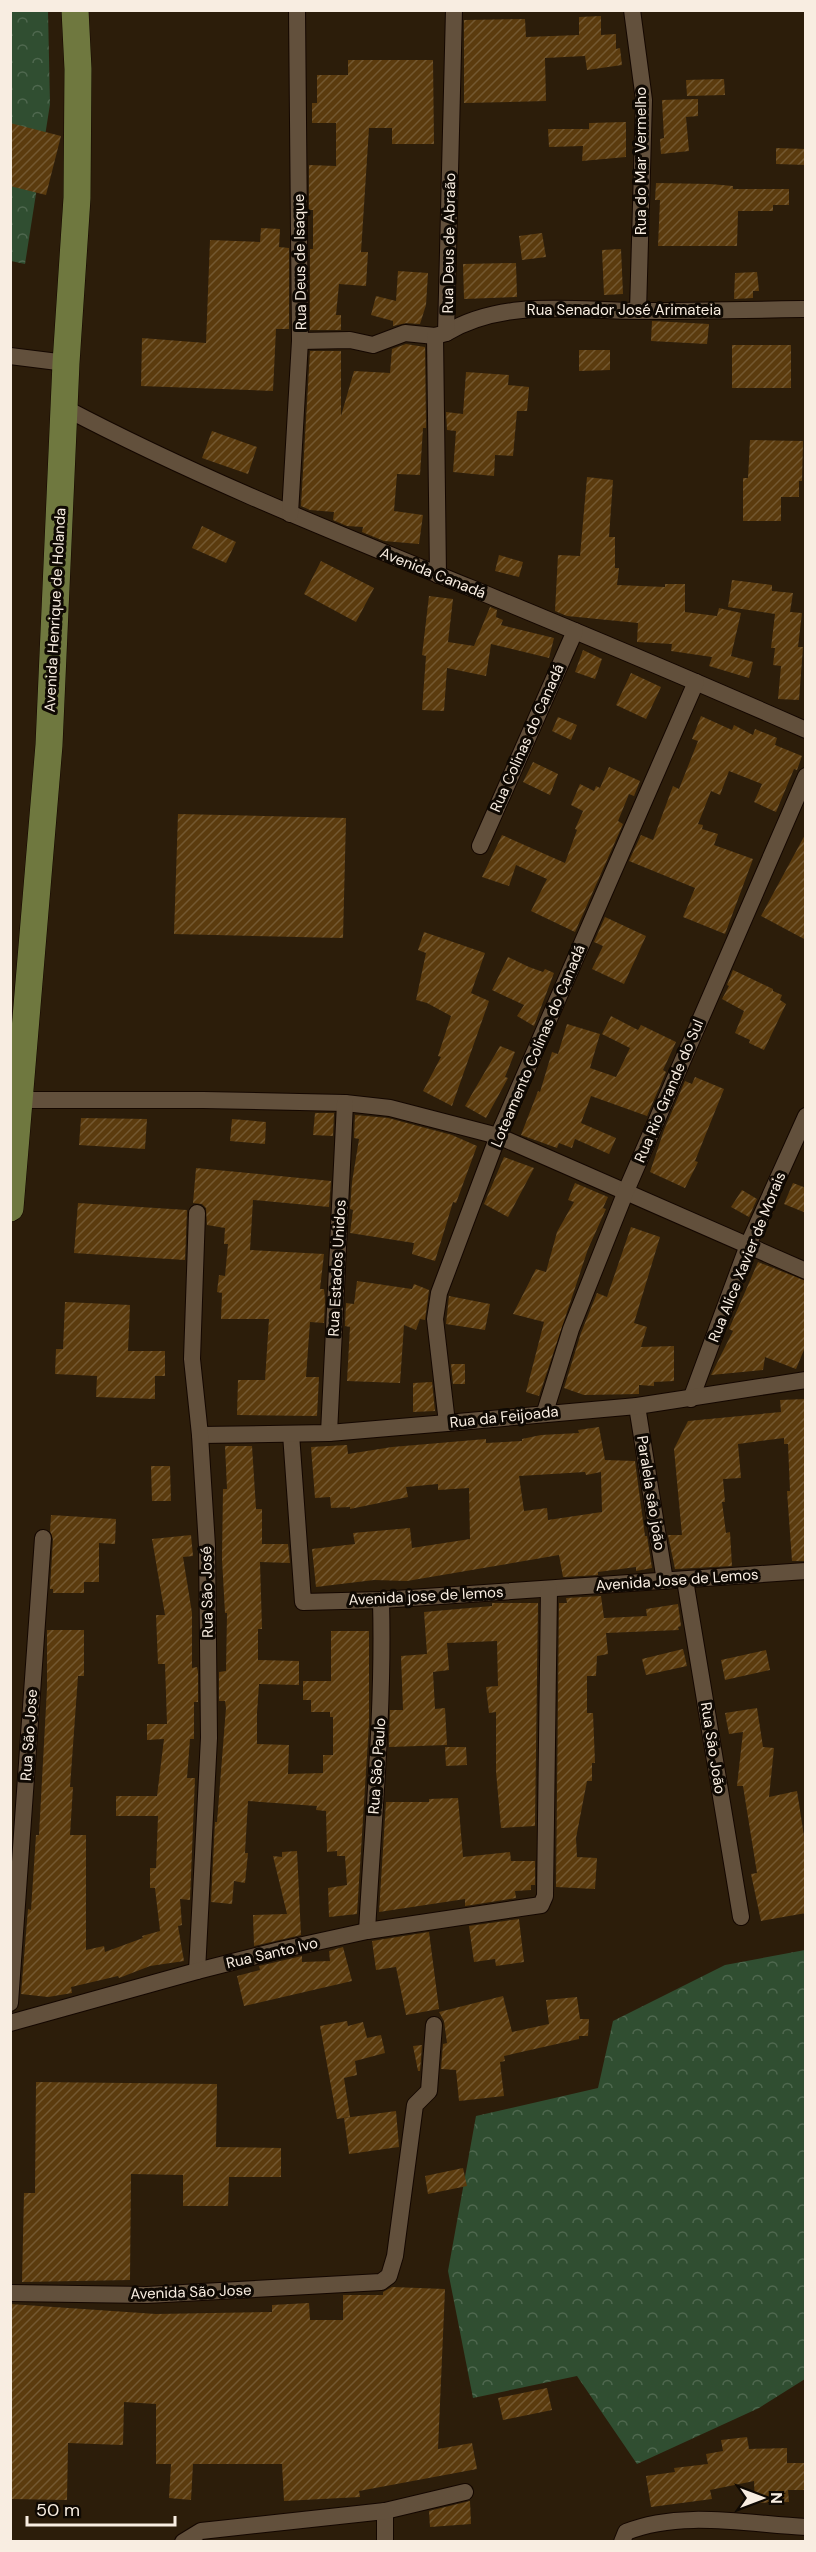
<svg xmlns="http://www.w3.org/2000/svg" width="816" height="2552" font-family="'DM Sans',sans-serif">
	<style>
		.forest { fill: url(#forest-crowns) }
		.building { fill: url(#building-hatch); fill-rule: evenodd }
		.lines { fill: none; stroke-linecap: round; stroke-linejoin: round }
		.street-casing { stroke: #140700; stroke-width: 18 }
		.primary-casing { stroke: #140700; stroke-width: 28 }
		.street { stroke: #62503c; stroke-width: 16 }
		.primary { stroke: #6f783f; stroke-width: 27 }
		.labels { text-anchor: middle; dominant-baseline: central; stroke-width: 6; stroke-linejoin: round; paint-order: stroke }
		.street-label { font-size: 15px; fill: #f8ede1; stroke: #0f0903 }
	</style>
	<defs>
		<pattern id="forest-crowns" width="20" height="18" patternUnits="userSpaceOnUse" patternTransform="scale(1.5)"><rect width="20" height="18" fill="#304e31"/><path d="M2 6a3 3 0 1 1 6 0M12 15a3 3 0 1 1 6 0" fill="none" stroke="#4f684f"/></pattern>
		<pattern id="building-hatch" width="6" height="6" patternUnits="userSpaceOnUse" patternTransform="scale(1.5)"><rect width="6" height="6" fill="#5b3b0e"/><path d="M-1 1l2-2M0 6l6-6M5 7l2-2" fill="none" stroke="#735831"/></pattern>
	</defs>
	<rect width="100%" height="100%" fill="#2c1d0a"/>
	<g class="forest">
		<path d="M11 11H48L50 104 25 264 11 261Z"/>
		<path d="M805 1950V2379L759 2408 637 2464 577 2376 473 2398 448 2271 476 2116 598 2088 613 2021 725 1965Z"/>
	</g>
	<g class="building">
		<path d="M601 16V35L616 34V49L620 48 622 65 587 70 585 56 545 58 546 101 464 103V20L525 19 526 37 579 35V17Z"/>
		<path d="M348 60H433L434 144H392V128H369L361 252H368L366 286 339 284 336 315H341V330H310V249H313V210H309V165L336 166V123H312V103H317V75H348Z"/>
		<path d="M724 79 725 95 687 96 686 80Z"/>
		<path d="M698 99V116L686 117 689 151 661 154 660 139 664 138 662 100Z"/>
		<path d="M626 122V157L582 161 583 146 549 147 548 129H589V123Z"/>
		<path d="M10 123 61 136 46 195 10 186Z"/>
		<path d="M776 148 806 149V165L776 164Z"/>
		<path d="M656 183 710 184 733 186V189H789V205H773V211H738L737 246H658L660 200H655Z"/>
		<path d="M261 228 280 229 279 247 289 248V329H276L273 391 141 386 142 338 206 343 210 240 260 242Z"/>
		<path d="M542 233 546 257 522 260 519 236Z"/>
		<path d="M621 249 623 294 604 295 602 250Z"/>
		<path d="M516 263 517 297 464 299 463 264Z"/>
		<path d="M398 271 428 273 426 305 420 324 406 323 393 326V321L371 315 376 296 396 301Z"/>
		<path d="M757 272 759 291H753V298L734 299 735 273Z"/>
		<path d="M652 321 709 324 707 344 651 341Z"/>
		<path d="M406 344 425 347 426 428H423L420 475 397 474 394 511 423 515 419 544 384 541 362 532 363 527 347 526 333 520 334 512 310 510 301 506 310 351H341V416L354 371 390 373 392 349Z"/>
		<rect x="732" y="345" width="59" height="43"/>
		<path d="M579 350H610V370L579 371Z"/>
		<path d="M466 372 509 375 508 385 529 387 527 411H517L513 456 495 455 494 476 453 472 456 431 447 430 446 412 463 414Z"/>
		<path d="M212 431 257 447 248 474 202 458Z"/>
		<path d="M750 440 803 441 802 481H799V497H781V521H743V478H748Z"/>
		<path d="M587 477 613 480 609 537H615V568H619L617 585 665 587V584H685V612L717 616 719 608 741 613 731 656 753 662 749 678 709 666 712 657 671 651 672 644 637 642 638 623 567 616 555 611 558 555 580 556Z"/>
		<path d="M202 526 236 542 226 563 192 548Z"/>
		<path d="M499 555 523 562 519 577 495 571Z"/>
		<path d="M321 561 374 588 356 622 304 594Z"/>
		<path d="M732 580 772 585V591L793 593 790 612 802 613 798 647H803L799 700 778 699 781 666 773 665 775 648H771L775 614 728 607Z"/>
		<path d="M429 596 453 599 448 642 474 646 490 607 497 610 496 617 503 620 501 625 554 638 549 658 491 644 486 676 447 668 444 711 422 710 426 656 422 655Z"/>
		<path d="M583 650 602 659 595 679 575 672Z"/>
		<path d="M631 673 661 687 646 719 616 705Z"/>
		<path d="M701 716 732 730 734 725 753 735 755 729 777 738 775 745 802 756 797 770 794 769 776 812 754 802 762 784 729 771 720 795 711 791 698 824 703 825 702 829 718 834 714 845 753 859 725 934 683 917 695 888 629 861 641 835 653 840 673 786 679 789 698 741 692 739Z"/>
		<path d="M558 717 577 725 571 740 552 731Z"/>
		<path d="M533 762 558 774 550 795 523 782Z"/>
		<path d="M609 767 640 781 634 796 629 794 618 821 623 824 575 932 531 911 547 879 516 865 509 886 482 877 502 835 565 863 577 830 575 829 583 811 571 805 580 784 594 791 596 786 600 788Z"/>
		<path d="M178 814 346 818 343 938 174 934Z"/>
		<path d="M806 833V940L761 916Z"/>
		<path d="M605 917 646 936 624 984 592 969 603 946 594 942Z"/>
		<path d="M424 932 485 953 471 993 489 1001 452 1106 423 1091 441 1057 438 1056 451 1016 427 1003 416 1000 426 953 418 950Z"/>
		<path d="M508 957 529 967 543 972 545 969 554 973 534 1026 517 1016 524 1005 492 990Z"/>
		<path d="M733 970 773 989V991L782 995 780 1000 786 1004 764 1050 749 1043 750 1040 735 1033 744 1011 722 999 729 986 727 985Z"/>
		<path d="M611 1016 638 1030 641 1025 676 1042 663 1070 666 1072 647 1116 591 1096 581 1123 616 1138 609 1154 575 1139 572 1148 559 1143 557 1148 521 1135 538 1091 540 1092 552 1052 558 1054 567 1024 600 1034 590 1068 616 1077 630 1048 602 1034Z"/>
		<path d="M500 1046 515 1052 505 1077 508 1078 486 1118 465 1106Z"/>
		<path d="M695 1077 724 1089 695 1161 698 1162 685 1188 650 1172 664 1130 685 1081 692 1084Z"/>
		<path d="M315 1113H334L333 1136 313 1135Z"/>
		<path d="M355 1115 388 1118 452 1135 477 1146 456 1203 453 1202 435 1261 412 1254 414 1243 350 1233 353 1210 350 1209 352 1182 359 1139 354 1138Z"/>
		<path d="M81 1118 147 1119 145 1149 79 1145Z"/>
		<path d="M232 1119 266 1122 265 1144 230 1141Z"/>
		<path d="M504 1157 534 1168 508 1217 484 1204Z"/>
		<path d="M196 1168 331 1181 329 1207 253 1200 250 1250 324 1254 320 1289H324L325 1300 324 1323 310 1322 306 1377H319L317 1416 237 1415 238 1380H265L269 1319H221L222 1293 217 1292 219 1275 225 1276 228 1244H224L225 1228 207 1225 206 1208 202 1204 193 1203Z"/>
		<path d="M575 1183 608 1197 603 1208 606 1209 588 1249 539 1396 526 1392 544 1322 513 1314 536 1269 546 1272 557 1232 574 1202 568 1200Z"/>
		<path d="M793 1183 806 1188V1213L784 1204Z"/>
		<path d="M742 1190 757 1199 749 1217 731 1207Z"/>
		<path d="M78 1203 187 1210 185 1260 74 1253Z"/>
		<path d="M631 1227 660 1237 634 1323 647 1327 641 1347 674 1346V1381L654 1382V1386L639 1385V1394L584 1395 564 1388 581 1333 597 1293 607 1297Z"/>
		<path d="M758 1262 806 1281V1345L796 1369 765 1357 763 1370 711 1375 733 1331 729 1329Z"/>
		<path d="M357 1281 412 1289 414 1284 429 1290 425 1320 420 1319 416 1330 404 1325 400 1383 347 1381 350 1327 345 1326 346 1303 354 1304Z"/>
		<path d="M449 1296 490 1304 485 1330 446 1324Z"/>
		<path d="M65 1302 130 1305 128 1351H165V1376H155V1399L96 1397 97 1376 55 1374 56 1349H63Z"/>
		<path d="M451 1364H465V1384H453Z"/>
		<path d="M432 1382 435 1411 413 1412V1383Z"/>
		<path d="M806 1399V1561H792L787 1491H790L788 1444H784V1438L738 1444 741 1478 723 1479 725 1502H722L726 1533 730 1532 732 1566 675 1569 668 1535H682L674 1449 688 1421 781 1412 780 1400Z"/>
		<path d="M599 1427 605 1460 635 1461 645 1536H647L652 1568 636 1571V1567L598 1572V1575L563 1577 559 1555 407 1581 374 1580 316 1587 312 1549 355 1544 353 1533 410 1528 412 1548 470 1539 469 1488 438 1490V1484L406 1487 408 1497 350 1509V1507L331 1508 330 1497 315 1498 311 1447 347 1445 348 1454 392 1447 486 1439V1443L522 1441V1439L541 1435 579 1433 578 1430ZM585 1472 586 1475 601 1472 602 1512 548 1520 547 1508 524 1511 519 1476Z"/>
		<path d="M225 1446H252L256 1509H262V1544H288L290 1563 260 1562 262 1629H258V1660L299 1661V1685L259 1684 257 1713V1744L289 1745 288 1774 323 1773V1755H333V1717H330V1712H311V1700H303V1681H331V1631H369V1724L357 1914 329 1917 328 1888 347 1885 345 1856H337V1851L327 1852 326 1811 316 1810 317 1806 248 1801 245 1853H248L245 1883 234 1881 232 1904 211 1902 215 1822H217L226 1708 225 1701H219V1672L226 1671 227 1613H225L222 1559 223 1489H227Z"/>
		<path d="M151 1466H170L171 1501H152Z"/>
		<path d="M51 1515 116 1519 115 1544 99 1543V1582H84V1593H53V1589H50L53 1539 50 1531Z"/>
		<path d="M191 1535 193 1556 183 1557 192 1613V1668L197 1667 198 1672V1702H194V1739H190L187 1778H195L190 1900 180 1899 182 1925 178 1926 184 1961 150 1966 119 1978 118 1976 71 1987 72 1993 48 1997 21 1994 28 1909 31 1910 36 1835H39L47 1688V1630H84V1676H78L70 1787H73L70 1835H86V1950L104 1946 105 1952 143 1938 142 1936 160 1931 155 1888H150V1868H156L158 1816H116V1796H157L164 1739 147 1740V1724H167L165 1664H158L156 1615H165L152 1539Z"/>
		<path d="M601 1596 604 1618 647 1616 646 1609 678 1604 681 1626 678 1627 679 1630 606 1633 608 1654 597 1656 596 1676H587V1713H593L595 1763H592V1781H587L576 1838 577 1857 597 1858 595 1889 556 1887 559 1603H567L566 1598Z"/>
		<path d="M492 1603H538L535 1826 501 1828 496 1771V1712L489 1713 486 1687 498 1686 497 1641 447 1643 449 1670 433 1672 435 1709 445 1708 447 1745 389 1747 390 1710H403L401 1656 427 1654 424 1612 492 1606Z"/>
		<path d="M683 1649 687 1666 646 1675 642 1659Z"/>
		<path d="M766 1650 770 1670 725 1680 721 1660Z"/>
		<path d="M757 1708 763 1747 774 1748 769 1797 797 1791 806 1849V1913L761 1921 751 1874 757 1873 743 1786H737L743 1732 729 1734 725 1713Z"/>
		<path d="M445 1747H466L467 1765 446 1766Z"/>
		<path d="M458 1798 463 1857 510 1852 511 1861H535V1885H531V1890L515 1891 516 1898 465 1906V1899L379 1912 386 1802H429V1799Z"/>
		<path d="M297 1851 301 1935 254 1946 253 1915 287 1914 273 1856 282 1857V1852Z"/>
		<path d="M519 1919 524 1962 496 1966 495 1959 474 1962 469 1926Z"/>
		<path d="M429 1932 439 2009 406 2015 396 1967 376 1970 372 1941Z"/>
		<path d="M343 1947 352 1981 244 2006 237 1976 260 1970 259 1966 302 1956V1962L330 1961 329 1951Z"/>
		<path d="M503 1996 512 2032 549 2024 546 2000 577 1997 580 2019H589L588 2036H579V2039L504 2056 505 2061 500 2062 504 2096 459 2101 456 2070 441 2069 443 2044 447 2043 444 2021 439 2012Z"/>
		<path d="M347 2021 348 2026 363 2022 367 2038 381 2035 385 2053 355 2061 357 2075 344 2078 350 2117 337 2119 320 2026Z"/>
		<path d="M422 2045 420 2071H418L413 2046Z"/>
		<path d="M36 2082 217 2084 216 2147 281 2148V2177H229L228 2206H183V2175L131 2174 130 2280 22 2282 24 2193H35Z"/>
		<path d="M396 2111 399 2147 349 2154 344 2118Z"/>
		<path d="M463 2168 467 2186 428 2194 425 2176Z"/>
		<path d="M392 2287 445 2289 438 2449 472 2443 477 2469 359 2491 360 2497 284 2501 282 2464H193L191 2500 169 2498 171 2464H156V2404L124 2402 123 2445 68 2443 67 2500 10 2499V2304L156 2314 272 2312V2305L309 2303 310 2320H343V2295H383V2292Z"/>
		<path d="M547 2388 552 2410 503 2420 498 2398Z"/>
		<path d="M747 2437 749 2449 787 2448V2463H806V2490H788L789 2502 755 2503 754 2481 710 2490 712 2499 651 2507 646 2476 675 2472 674 2468 708 2464 706 2454 723 2451 721 2440Z"/>
		<path d="M470 2501 471 2524 430 2527 429 2511Z"/>
	</g>
	<g class="lines">
		<g class="street-casing">
			<g id="street">
				<path d="M632 10 644 100 638 311"/>
				<path d="M446 333C505 298 574 311 640 311 695 311 750 310 806 309"/>
				<path d="M300 341 350 340 373 345 405 333 435 336"/>
				<path d="M10 356 66 363"/>
				<path d="M65 408C196 477 334 532 471 588 583 634 695 681 806 730"/>
				<path d="M290 514 300 341 297 10"/>
				<path d="M438 575 435 336 446 333 454 10"/>
				<path d="M480 846 575 631"/>
				<path d="M20 1100H203L345 1103 390 1108 498 1136 806 1271"/>
				<path d="M691 1399 748 1245 806 1116"/>
				<path d="M637 1406 665 1581"/>
				<path d="M545 1412 571 1329 626 1191 806 776"/>
				<path d="M447 1423 435 1319 439 1293 498 1136 696 682"/>
				<path d="M329 1433 345 1103"/>
				<path d="M291 1434 303 1602 381 1600 806 1571"/>
				<path d="M200 1435 329 1433 447 1423 637 1406 806 1380"/>
				<path d="M685 1580 741 1917"/>
				<path d="M367 1931C373 1821 384 1711 381 1600"/>
				<path d="M197 1971 209 1738 207 1546 200 1435 192 1359 197 1213"/>
				<path d="M10 2003 43 1538"/>
				<path d="M10 2023 197 1971 280 1950 367 1931 541 1905 545 1896 549 1589"/>
				<path d="M10 2293 147 2295 381 2282 389 2276 395 2256 415 2105 429 2091 434 2025"/>
				<path d="M385 2511V2542"/>
				<path d="M183 2542 201 2531 385 2511 465 2492"/>
				<path d="M622 2542 626 2532C681 2510 747 2524 806 2527"/>
			</g>
		</g>
		<g class="primary-casing">
			<path id="primary" d="M10 1208 49 745 66 363 77 198 78 69 75 10"/>
		</g>
		<use href="#street" class="street"/>
		<use href="#primary" class="primary"/>
	</g>
	<g class="labels">
		<g class="street-label">
			<text transform="translate(641 161) rotate(-90)">Rua do Mar Vermelho</text>
			<text transform="translate(449 243) rotate(-89)">Rua Deus de Abraão</text>
			<text transform="translate(300 262) rotate(-91)">Rua Deus de Isaque</text>
			<text x="624" y="310">Rua Senador José Arimateia</text>
			<text transform="translate(433 573) rotate(22)">Avenida Canadá</text>
			<text transform="translate(55 610) rotate(-87)">Avenida Henrique de Holanda</text>
			<text transform="translate(527 738) rotate(-66)">Rua Colinas do Canadá</text>
			<text transform="translate(538 1046) rotate(-67)">Loteamento Colinas do Canadá</text>
			<text transform="translate(669 1091) rotate(-67)">Rua Rio Grande do Sul</text>
			<text transform="translate(747 1257) rotate(-68)">Rua Alice Xavier de Morais</text>
			<text transform="translate(337 1268) rotate(-87)">Rua Estados Unidos</text>
			<text transform="translate(504 1417) rotate(-6)">Rua da Feijoada</text>
			<text transform="translate(651 1493) rotate(81)">Paralela são joão</text>
			<text transform="translate(677 1580) rotate(-4)">Avenida Jose de Lemos</text>
			<text transform="translate(207 1592) rotate(-91)">Rua São José</text>
			<text transform="translate(426 1596) rotate(-3)">Avenida jose de lemos</text>
			<text transform="translate(29 1735) rotate(-86)">Rua São Jose</text>
			<text transform="translate(713 1748) rotate(81)">Rua São João</text>
			<text transform="translate(377 1766) rotate(-86)">Rua São Paulo</text>
			<text transform="translate(272 1953) rotate(-13)">Rua Santo Ivo</text>
			<text transform="translate(191 2292) rotate(-2)">Avenida São Jose</text>
		</g>
	</g>
	<rect width="816" height="2552" fill="none" stroke="#f8ede1" stroke-width="24"/>
	<g transform="translate(762 2498) rotate(90)" stroke="#0f0903" stroke-width="4.5" paint-order="stroke">
	<path d="M0-4.5L10 22L0 15L-10 22Z" fill="#f8ede1"/>
	<text y="-9" font-size="16" font-weight="bold" text-anchor="middle" fill="#f8ede1">N</text>
	</g>
	<path d="M27 2516v9h148v-9" fill="none" stroke="#f8ede1" stroke-width="3"/>
	<text x="36" y="2516" font-size="18" fill="#f8ede1" stroke="#0f0903" stroke-width="4.5" paint-order="stroke">50 m</text>
</svg>
